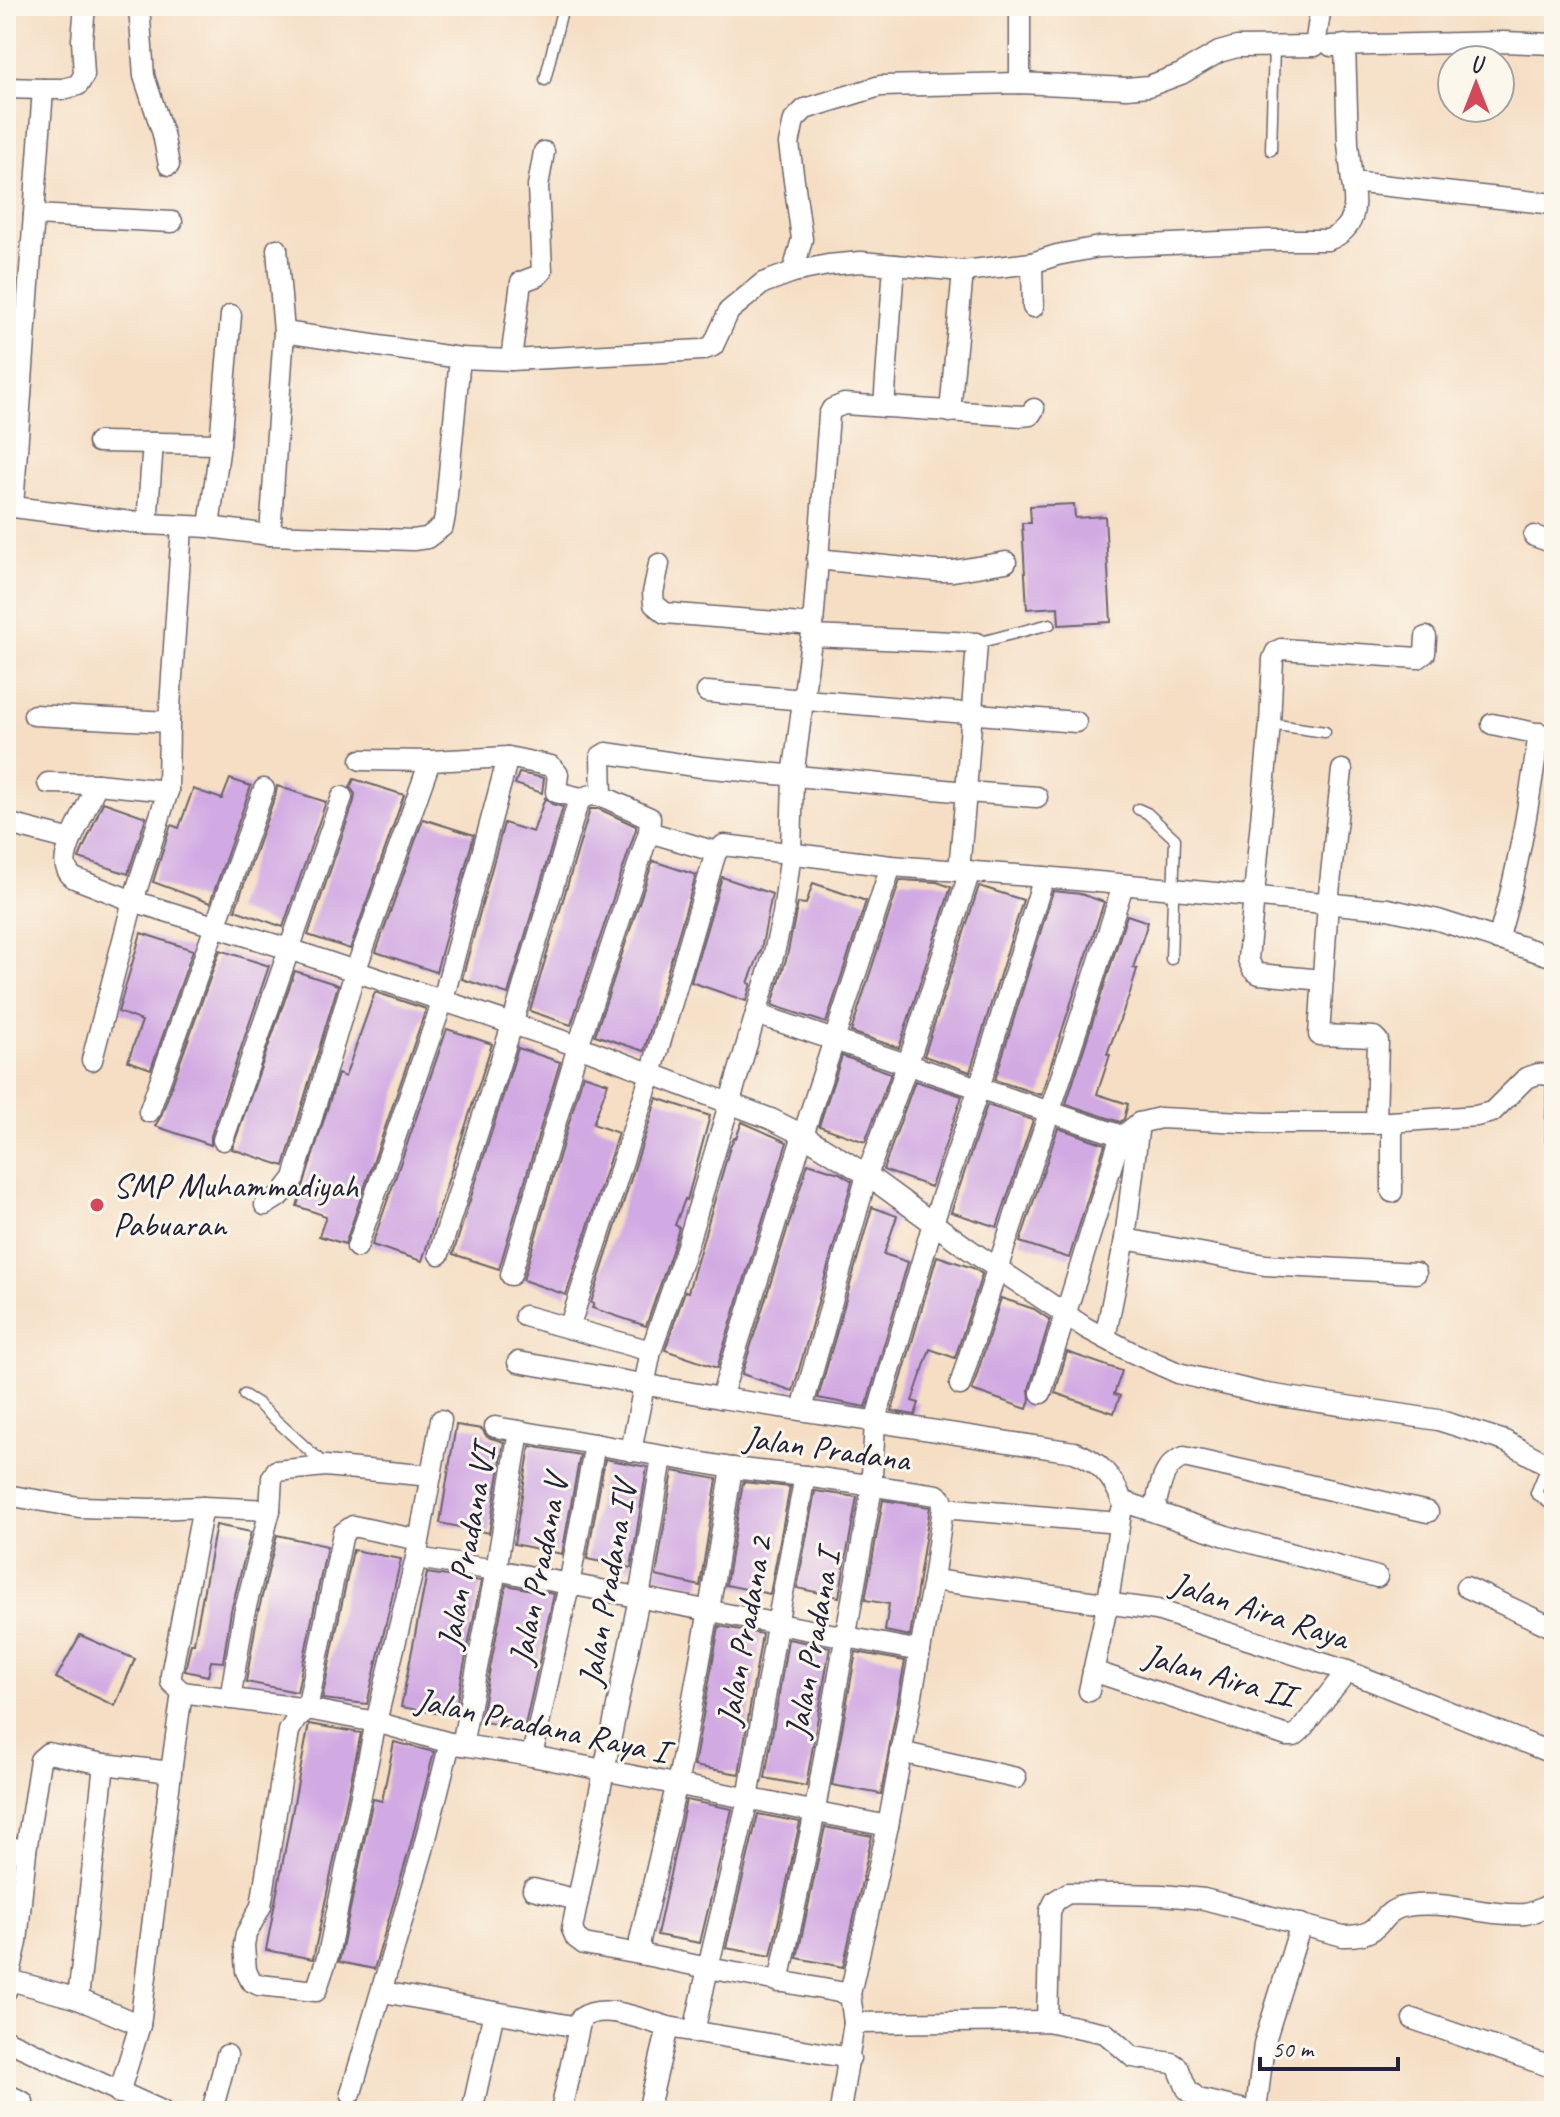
<svg xmlns="http://www.w3.org/2000/svg" width="1560" height="2117" font-family="Caveat,sans-serif">
	<style>
		.building { fill: #d2aae3 }
		.lines { fill: none; stroke-linecap: round; stroke-linejoin: round }
		.service-casing { stroke: #6c646b; stroke-width: 13 }
		.minor-casing { stroke: #6c646b; stroke-width: 23 }
		.service { stroke: #fff; stroke-width: 10 }
		.minor { stroke: #fff; stroke-width: 20 }
		.poi-dot { fill: #d1495b; stroke: #fbf7ec; stroke-width: 3 }
		.labels { text-anchor: middle; dominant-baseline: central; stroke-width: 6; stroke-linejoin: round; paint-order: stroke }
		.poi-label { font-size: 34px; fill: #22223b; stroke: #fbf7ec; text-anchor: start }
		.street-label { font-size: 34px; fill: #22223b; stroke: #fbf7ec }
	</style>
	<rect width="100%" height="100%" fill="#fbf7ec"/>
	<filter id="ink" filterUnits="userSpaceOnUse"><feTurbulence type="fractalNoise" baseFrequency=".0125" numOctaves="2"/><feDisplacementMap in="SourceGraphic" scale="16" xChannelSelector="R" yChannelSelector="G"/><feConvolveMatrix kernelMatrix="1 2 1 2 8 2 1 2 1" color-interpolation-filters="sRGB"/></filter>
	<filter id="wash" filterUnits="userSpaceOnUse"><feTurbulence type="fractalNoise" baseFrequency=".006" numOctaves="4" result="noise"/><feDisplacementMap in="SourceGraphic" scale="32" xChannelSelector="R" yChannelSelector="G"/><feGaussianBlur stdDeviation="1.8" result="paint"/><feColorMatrix in="noise" values="0 0 0 0 0 0 0 0 0 0 0 0 0 0 0 0 0 1.4 0 .05"/><feComposite in="paint" operator="in"/></filter>
	<g filter="url(#wash)">
		<rect width="100%" height="100%" fill="#f5dec4"/>
		<g id="blocks">
			<g class="building">
				<path d="M1074 504 1075 518 1105 516 1111 622 1059 625 1058 607 1027 609 1022 523H1031L1030 506Z"/>
				<path d="M519 773 544 778 542 793 515 784Z"/>
				<path d="M230 779 251 786 210 903 153 882 171 825 179 828 193 789 222 799Z"/>
				<path d="M354 779 404 795 350 949 308 935 354 801 355 794 350 787Z"/>
				<path d="M277 786 326 802 283 927 235 910 276 793Z"/>
				<path d="M545 798 552 804 563 807 508 994 462 979 504 823 533 832Z"/>
				<path d="M103 802 146 817 128 874 79 858Z"/>
				<path d="M590 809H599L636 826V829L571 1025 530 1011Z"/>
				<path d="M423 819 474 835 436 972 376 952Z"/>
				<path d="M653 861 696 875 644 1051 595 1035Z"/>
				<path d="M722 877 772 894 761 950 748 983 751 984 746 1001 691 982Z"/>
				<path d="M900 880 937 882 951 887 899 1048 851 1032Z"/>
				<path d="M813 883 866 901 826 1023 772 1005 787 956 798 903 806 904Z"/>
				<path d="M979 886 1023 900 970 1072 924 1056Z"/>
				<path d="M1053 891 1081 894 1104 902 1041 1095 995 1080Z"/>
				<path d="M1127 915 1148 922 1133 968 1137 969 1130 993 1107 1054 1110 1055 1097 1094 1128 1104 1124 1119 1120 1122 1066 1104Z"/>
				<path d="M141 933 193 950 151 1069 128 1061 142 1021 118 1012Z"/>
				<path d="M220 950 269 966 211 1136V1145L155 1126 161 1116Z"/>
				<path d="M295 971 338 985 284 1166 232 1149Z"/>
				<path d="M375 992 426 1009 345 1244 319 1236 326 1216 297 1206 338 1074 345 1077Z"/>
				<path d="M447 1029 492 1044 422 1261 372 1245Z"/>
				<path d="M518 1048 560 1062 499 1269 453 1254Z"/>
				<path d="M842 1056 891 1073 865 1142 819 1126Z"/>
				<path d="M583 1075 608 1083 593 1124 618 1133 566 1295 523 1280Z"/>
				<path d="M915 1081 962 1096 931 1187 883 1170Z"/>
				<path d="M657 1098 710 1116 687 1200 685 1199 675 1225 679 1227 675 1242 646 1326 592 1308 594 1304 591 1303Z"/>
				<path d="M987 1105 1033 1120 997 1227 951 1212Z"/>
				<path d="M742 1122 787 1142 717 1368 665 1350 685 1291 688 1292 730 1147 734 1138H736Z"/>
				<path d="M1058 1128 1105 1144 1069 1258 1020 1242Z"/>
				<path d="M808 1163 839 1173 852 1181 793 1391 742 1374Z"/>
				<path d="M872 1207 897 1216 884 1254 908 1262 866 1407 818 1398Z"/>
				<path d="M937 1256 973 1268 982 1274 955 1358 930 1349 912 1401 919 1403 915 1415 892 1411Z"/>
				<path d="M1001 1298 1034 1309 1050 1320 1029 1389 1030 1399 1027 1409 972 1390Z"/>
				<path d="M1067 1352 1122 1371 1114 1394 1120 1396 1114 1413 1055 1393Z"/>
				<path d="M456 1425 482 1429 487 1437 504 1442 489 1533 440 1523Z"/>
				<path d="M530 1446 580 1455 562 1554 514 1544Z"/>
				<path d="M605 1459 647 1467 631 1568 587 1559Z"/>
				<path d="M673 1471 717 1479 700 1586 656 1576Z"/>
				<path d="M743 1482 790 1487 770 1594 726 1585Z"/>
				<path d="M815 1491 857 1497 839 1597 797 1588Z"/>
				<path d="M883 1500 930 1507 910 1636 885 1631 889 1604 865 1600Z"/>
				<path d="M216 1525 251 1532 231 1611 223 1662 211 1661 208 1676 185 1671 191 1643H194Z"/>
				<path d="M277 1535 327 1546 297 1692 246 1682 257 1617Z"/>
				<path d="M353 1550 401 1559 367 1704 322 1699Z"/>
				<path d="M427 1573 481 1581 454 1716 401 1707Z"/>
				<path d="M506 1585 554 1594 524 1730 480 1721Z"/>
				<path d="M719 1626 762 1634 739 1774 694 1766Z"/>
				<path d="M80 1635 135 1659 115 1706 56 1678Z"/>
				<path d="M788 1639 830 1647 806 1786 765 1778Z"/>
				<path d="M856 1652 905 1661 881 1794 832 1785Z"/>
				<path d="M309 1724 361 1733 313 1959 266 1950Z"/>
				<path d="M394 1742 434 1752 410 1847 374 1969 339 1962 373 1799 382 1801Z"/>
				<path d="M686 1800 732 1809 700 1943 657 1935Z"/>
				<path d="M758 1814 800 1822 771 1956 726 1948Z"/>
				<path d="M825 1827 872 1836 843 1967 797 1958Z"/>
			</g>
		</g>
	</g>
	<g filter="url(#ink)">
		<use href="#blocks" fill-opacity="0" stroke="#6c646b" stroke-width="2"/>
		<g class="lines">
			<g class="service-casing">
				<g id="service">
					<path d="M545 80 563 6"/>
					<path d="M1271 150 1274 47"/>
					<path d="M977 643 1050 624"/>
					<path d="M1270 724 1325 732"/>
					<path d="M1138 809 1147 813 1175 839 1171 959"/>
					<path d="M1551 1141 1552 1074"/>
					<path d="M244 1395 257 1403 324 1464"/>
					<path d="M1548 1464 1536 1493 1554 1507"/>
				</g>
			</g>
			<g class="minor-casing">
				<g id="minor">
					<path d="M139 6 144 76 163 134 169 165"/>
					<path d="M1345 45 1348 143 1352 182 1554 204"/>
					<path d="M1331 46 1504 42 1554 44"/>
					<path d="M1020 83V6"/>
					<path d="M6 88 43 89"/>
					<path d="M34 215 172 222"/>
					<path d="M277 249 284 332"/>
					<path d="M1032 263 1033 307"/>
					<path d="M793 272 802 239 789 144 794 120 805 109 880 86 1020 83 1127 88 1149 86 1181 74 1219 52 1237 47 1315 46 1321 6"/>
					<path d="M511 360 521 282 537 276 542 271 538 186 544 152"/>
					<path d="M884 407 894 265"/>
					<path d="M950 412 963 271"/>
					<path d="M98 442 220 444"/>
					<path d="M6 506 147 524 209 527 270 535 413 540 427 538 443 526 445 515 460 358 511 360 702 350 713 346 729 311 763 283 793 272 828 265 861 262 963 271 1032 263 1057 255 1099 247 1268 240H1328C1356 229 1357 208 1352 182"/>
					<path d="M13 506 43 89H63L78 85 84 75 82 40 85 6"/>
					<path d="M147 524 153 443"/>
					<path d="M209 527 220 444 231 315"/>
					<path d="M270 535 284 332 460 358"/>
					<path d="M1534 536 1554 543"/>
					<path d="M817 559 935 571H953L1006 562"/>
					<path d="M659 564 653 593 654 604 665 613 813 625"/>
					<path d="M812 636 977 643 966 792 1037 797"/>
					<path d="M707 692 1076 722"/>
					<path d="M34 715 169 722"/>
					<path d="M1492 724 1554 737"/>
					<path d="M361 760 430 761 508 757 551 766 558 774 556 792 581 798"/>
					<path d="M1342 770 1328 903 1319 1035 1374 1037 1378 1041 1376 1123"/>
					<path d="M48 783 97 784 168 791 133 901 92 1060"/>
					<path d="M168 791 169 722 182 527"/>
					<path d="M6 823 71 840C66 855 60 867 74 878L133 901 289 949 578 1046 771 1119 803 1135 867 1175 970 1250 1086 1328 1129 1351 1178 1373 1261 1393 1438 1420 1505 1441 1554 1468"/>
					<path d="M649 832 716 852 724 845 891 866 1044 877 1388 909 1438 920 1554 957"/>
					<path d="M71 840 97 784"/>
					<path d="M1498 940C1518 872 1529 803 1539 733"/>
					<path d="M1323 980 1259 974 1253 970 1248 959 1270 724 1273 659 1276 652 1281 649 1418 658 1425 653 1426 637"/>
					<path d="M756 1014 1116 1134 1120 1138"/>
					<path d="M149 1112 264 789"/>
					<path d="M1120 1138 1139 1123 1160 1118 1264 1123H1376L1476 1116 1492 1112 1526 1078 1538 1074 1554 1075"/>
					<path d="M223 1140 342 797"/>
					<path d="M1392 1192V1122"/>
					<path d="M265 1205 281 1195 294 1178 355 972 430 761"/>
					<path d="M1125 1239 1139 1123"/>
					<path d="M357 1247 442 1003 508 757"/>
					<path d="M439 1254 512 1025 576 809 581 798 592 795 602 796 601 756 606 753 701 767 966 792 959 870"/>
					<path d="M511 1275 578 1046 649 832 650 818 602 796"/>
					<path d="M525 1316 651 1351"/>
					<path d="M569 1328 651 1074 716 852"/>
					<path d="M1105 1338 1125 1239 1265 1265 1416 1273"/>
					<path d="M518 1362 721 1398 1074 1452C1098 1460 1114 1478 1122 1501L1226 1536 1377 1577"/>
					<path d="M960 1385C1012 1217 1072 1052 1123 885"/>
					<path d="M1041 1393 1120 1138"/>
					<path d="M721 1398 803 1135 891 866"/>
					<path d="M802 1409 867 1175 908 1063 970 871"/>
					<path d="M495 1427 732 1468 805 1476 937 1495 942 1499 943 1508 1119 1523"/>
					<path d="M631 1451 651 1351 687 1246 774 953 783 914 791 852 793 777 813 625 829 415 832 409 844 404 1021 416 1030 415 1034 409"/>
					<path d="M732 1468 709 1610 680 1770 640 1940V1949L645 1955 708 1968 748 1799 779 1614 805 1476"/>
					<path d="M6 1495 79 1507 151 1509 203 1507 270 1510"/>
					<path d="M1154 1511C1160 1490 1161 1465 1184 1457L1428 1512"/>
					<path d="M419 1540 353 1526 343 1533 307 1709 296 1719 289 1731 261 1906 246 1934 244 1945 246 1971 251 1981 259 1985 316 1991 328 1955 376 1722 416 1558 441 1420"/>
					<path d="M416 1558 496 1570 920 1651"/>
					<path d="M933 1580 1157 1610 1347 1671 1554 1754"/>
					<path d="M1466 1587 1554 1628"/>
					<path d="M1093 1671 1287 1736H1294L1300 1731 1347 1671"/>
					<path d="M1089 1691 1108 1602 1121 1513"/>
					<path d="M182 1692 307 1709 376 1722 450 1743 532 1756 888 1826"/>
					<path d="M182 1692 171 1682V1675L203 1507"/>
					<path d="M230 1699 244 1614 270 1510 272 1478 276 1471 325 1466 431 1476"/>
					<path d="M462 1745 496 1570 519 1431"/>
					<path d="M900 1752 1016 1778"/>
					<path d="M532 1756 569 1585 595 1444"/>
					<path d="M6 1846 26 1851 17 1942 6 1991"/>
					<path d="M26 1851 40 1760 48 1753 104 1764"/>
					<path d="M533 1889 578 1900"/>
					<path d="M645 1955 584 1944 576 1938 572 1929 639 1598 662 1457"/>
					<path d="M10 1980 78 1999 140 2025 119 2093"/>
					<path d="M779 1982 812 1826 871 1493 875 1422 933 1223 979 1088 1044 877"/>
					<path d="M383 1992 578 2027"/>
					<path d="M78 1999 104 1764 171 1772 182 1692"/>
					<path d="M1413 2019 1554 2068"/>
					<path d="M1047 2021 1050 1911 1055 1901 1068 1893 1162 1895 1204 1899 1343 1936C1388 1937 1375 1911 1407 1906 1445 1899 1486 1917 1525 1914 1535 1913 1544 1906 1554 1903"/>
					<path d="M854 2023 1047 2021 1105 2033 1133 2057 1172 2063 1178 2067 1187 2089 1198 2099 1249 2111"/>
					<path d="M140 2025 171 1772"/>
					<path d="M694 2032 708 1968 850 1994"/>
					<path d="M6 2040 162 2111"/>
					<path d="M351 2093 423 1850 450 1743"/>
					<path d="M6 2094 23 2102"/>
					<path d="M212 2111 227 2055"/>
					<path d="M472 2111 494 2012"/>
					<path d="M561 2111 581 2018C605 2002 643 2020 668 2027"/>
					<path d="M648 2111 668 2027 850 2058"/>
					<path d="M840 2111 854 2023 850 1994 888 1826 933 1580 943 1508"/>
					<path d="M1256 2111 1264 2044 1301 1924"/>
				</g>
			</g>
			<use href="#service" class="service"/>
			<use href="#minor" class="minor"/>
		</g>
	</g>
	<circle class="poi-dot" cx="97" cy="1205" r="8"/>
	<g class="labels">
		<g class="poi-label">
			<text x="113" y="1185">SMP Muhammadiyah<tspan x="113" dy="39">Pabuaran</tspan></text>
		</g>
		<g class="street-label">
			<text transform="translate(827 1448) rotate(8)">Jalan Pradana</text>
			<text transform="translate(466 1547) rotate(-80)">Jalan Pradana VI</text>
			<text transform="translate(538 1570) rotate(-79)">Jalan Pradana V</text>
			<text transform="translate(607 1584) rotate(-80)">Jalan Pradana IV</text>
			<text transform="translate(1260 1610) rotate(18)">Jalan Aira Raya</text>
			<text transform="translate(744 1631) rotate(-80)">Jalan Pradana 2</text>
			<text transform="translate(812 1644) rotate(-80)">Jalan Pradana I</text>
			<text transform="translate(1219 1675) rotate(16)">Jalan Aira II</text>
			<text transform="translate(542 1725) rotate(12)">Jalan Pradana Raya I</text>
		</g>
	</g>
	<rect width="1560" height="2117" fill="none" stroke="#fbf7ec" stroke-width="32"/>
	<g transform="translate(1476 84)"><circle r="38" fill="#fbf7ec" stroke="#a4a2a5" stroke-width="2"/>
	<path d="M0-6L14 30L0 20L-14 30Z" fill="#d1495b"/>
	<text y="-12" font-size="22" font-weight="bold" text-anchor="middle" fill="#22223b">U</text>
	</g>
	<path d="M1260 2057v12h138v-12" fill="none" stroke="#22223b" stroke-width="4"/>
	<text x="1272" y="2057" font-size="24" fill="#22223b" stroke="#fbf7ec" stroke-width="6" paint-order="stroke">50 m</text>
</svg>
